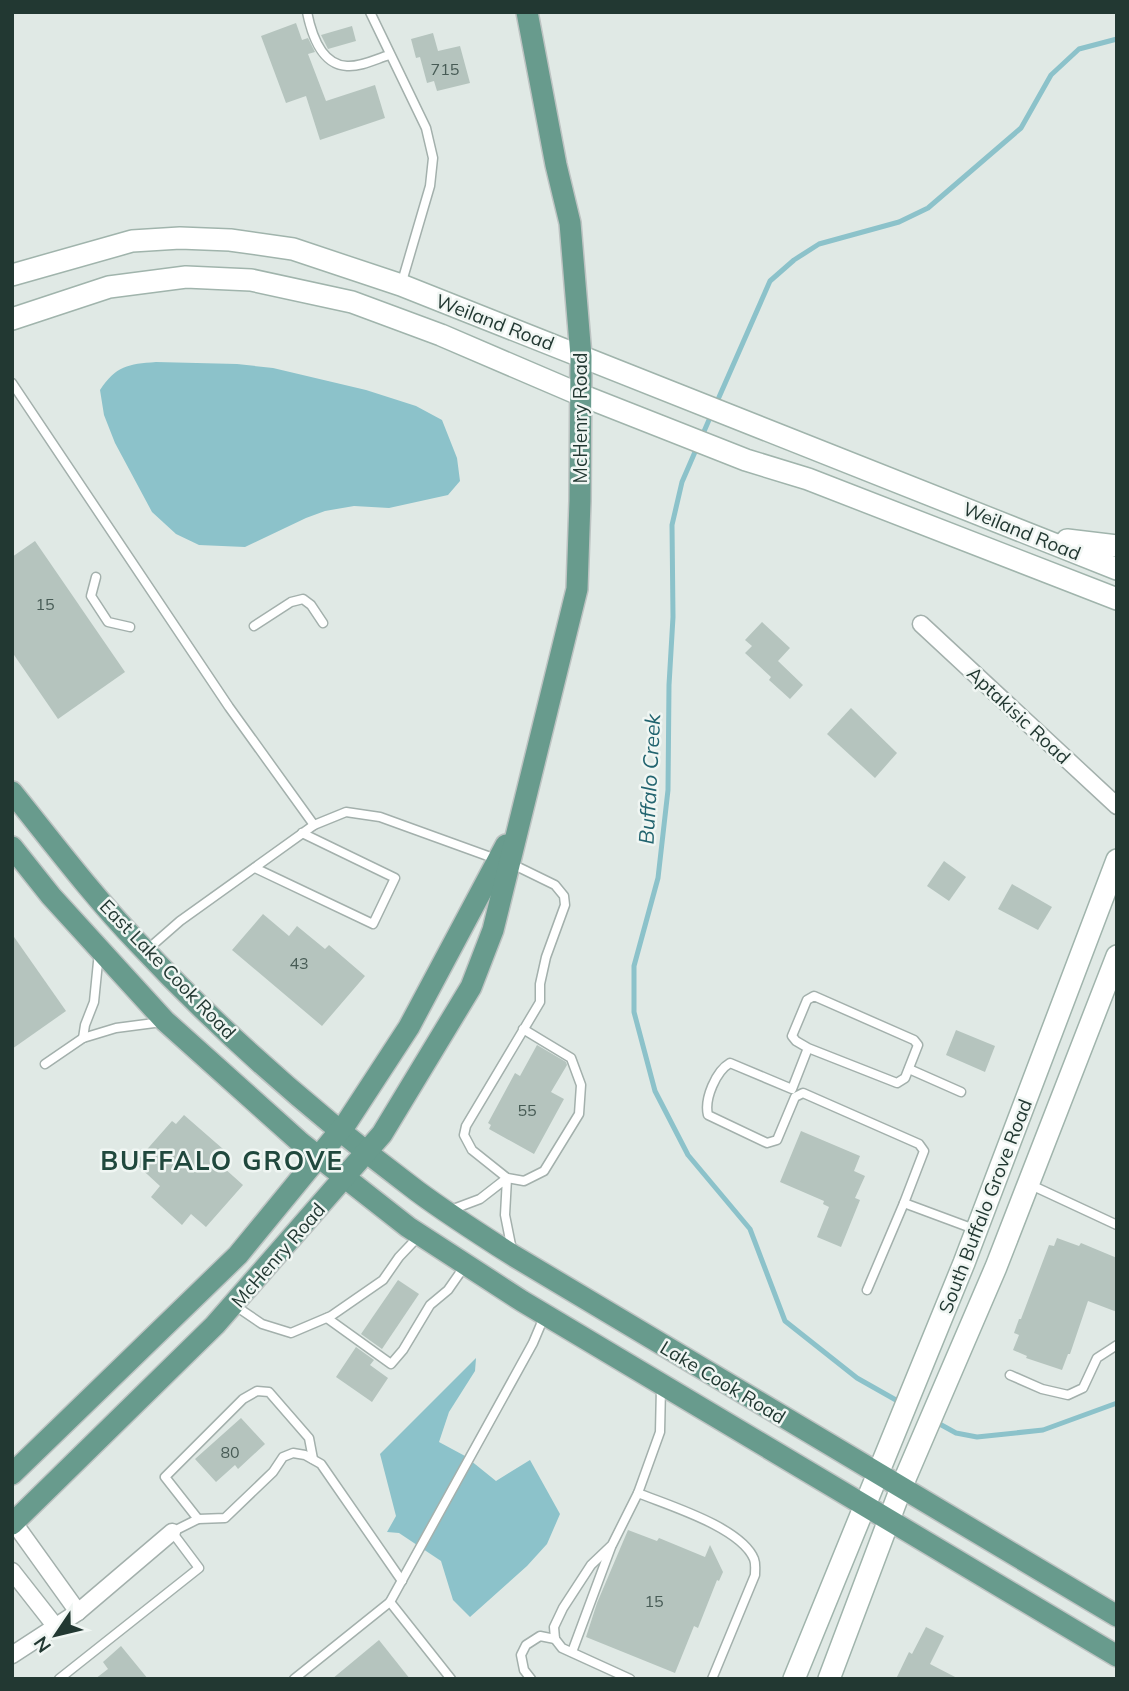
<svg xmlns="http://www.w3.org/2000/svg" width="1129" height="1691" font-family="Mulish,sans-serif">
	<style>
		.water { fill: #8cc2ca }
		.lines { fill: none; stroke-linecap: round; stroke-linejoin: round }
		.stream { stroke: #8cc2ca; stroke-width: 5 }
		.building { fill: #b5c4be }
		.lane-casing { stroke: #a3b0ac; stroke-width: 11 }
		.street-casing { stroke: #a3b0ac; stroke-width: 19 }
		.secondary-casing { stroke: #a0b4ac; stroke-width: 24 }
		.primary-casing { stroke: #bdc3c2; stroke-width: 24 }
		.lane { stroke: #fff; stroke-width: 8 }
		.street { stroke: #fff; stroke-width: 16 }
		.secondary { stroke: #fff; stroke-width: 21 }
		.primary { stroke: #689b8d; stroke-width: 21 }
		.labels { text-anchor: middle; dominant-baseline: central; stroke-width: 5; stroke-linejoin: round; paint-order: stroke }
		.number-label { font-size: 16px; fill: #475b55 }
		.street-label { font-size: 19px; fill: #223832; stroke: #f0f6f3 }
		.water-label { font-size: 21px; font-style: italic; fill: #22646f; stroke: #f0f6f3 }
		.district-label { font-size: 26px; font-weight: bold; letter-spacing: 2px; fill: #20483d; stroke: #f0f6f3 }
	</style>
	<rect width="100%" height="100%" fill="#e0e9e5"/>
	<g class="water">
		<path d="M156 362 237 364 273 368 366 390 416 406 442 420 457 458 460 481 448 495 389 508 354 506 325 511 306 518 245 547 199 545 176 534 152 512 115 443 104 415 100 390C116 366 128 364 156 362Z"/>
		<path d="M476 1358 475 1371 449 1412 439 1442 465 1456 496 1481 530 1460 560 1514 547 1544 527 1566 470 1617 453 1600 441 1561 399 1533 387 1532 396 1516 380 1454Z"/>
	</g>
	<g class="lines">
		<g class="stream">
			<path d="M716 404 770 281 794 260 819 244 899 222 928 208 1021 128 1051 75 1079 49 1117 39"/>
			<path d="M702 436 712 413"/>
			<path d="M698 445 682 482 672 525 673 617 669 685 668 790 658 878 634 966V1012L655 1091 688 1155 750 1229 785 1321 857 1378 903 1404"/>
			<path d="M936 1422 956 1433 977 1437 1043 1430 1117 1403"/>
		</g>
	</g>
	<g class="building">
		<path d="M296 23 302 40 308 38 315 52 308 54 326 101 375 85 385 118 320 140 306 96 286 103 261 36Z"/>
		<path d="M352 26 356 41 328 49 321 35Z"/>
		<path d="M433 33 438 51 460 46 470 83 437 91 434 81 427 83 420 57 416 58 411 39Z"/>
		<path d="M35 541 125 672 58 719 12 652V557Z"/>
		<path d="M762 622 790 648 778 661 803 685 790 699 769 680 771 677 745 653 752 646 745 640Z"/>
		<path d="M851 708 897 753 875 778 827 734Z"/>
		<path d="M944 861 966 877 949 901 927 886Z"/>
		<path d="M1012 884 1052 907 1038 930 998 909Z"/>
		<path d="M263 914 289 936 297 926 325 949 329 945 365 976 322 1026 232 950Z"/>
		<path d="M12 934 66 1011 12 1049Z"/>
		<path d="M956 1030 995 1046 985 1072 946 1055Z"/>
		<path d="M537 1045 566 1062 567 1065 551 1092 564 1099 534 1154 489 1129 491 1125 488 1123 515 1073 520 1076Z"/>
		<path d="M184 1115 223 1149 214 1159 243 1185 206 1227 191 1214 182 1225 151 1197 160 1186 135 1163 172 1121 176 1124Z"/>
		<path d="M801 1131 860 1156 854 1171 865 1176 855 1198 860 1200 841 1247 817 1237 829 1207 823 1204 824 1201 780 1182Z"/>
		<path d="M1057 1238 1079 1246 1081 1243 1117 1258V1312L1088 1301 1070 1354H1068L1062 1370 1026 1358 1027 1356 1013 1350 1019 1335 1014 1333 1019 1319H1021L1049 1245 1054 1246Z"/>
		<path d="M398 1280 419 1294 382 1349 361 1334Z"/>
		<path d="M356 1347 374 1360 370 1365 388 1378 372 1402 336 1377Z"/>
		<path d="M241 1418 265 1444 238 1469 235 1465 216 1482 195 1459Z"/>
		<path d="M628 1530 657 1541 659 1538 705 1557 710 1545 723 1572 719 1581 717 1580 698 1628 694 1626 675 1673 586 1637 597 1603Z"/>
		<path d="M926 1627 944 1636 930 1664 959 1679H896L909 1652 912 1654Z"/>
		<path d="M379 1640 410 1679H332Z"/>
		<path d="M121 1646 148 1679H95L108 1669 103 1662Z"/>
	</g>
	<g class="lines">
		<g class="lane-casing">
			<g id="lane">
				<path d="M307 12C311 32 321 65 347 66 361 67 376 59 389 55"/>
				<path d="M370 12 426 128 433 158 430 186 401 285"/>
				<path d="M12 383 229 707 314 825"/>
				<path d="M96 577 91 596 108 622 130 627"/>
				<path d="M254 626 291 602 303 599 311 605 323 623"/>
				<path d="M512 864 555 885 564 896 565 905 546 957 540 984V1002L466 1126 464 1135 472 1150 507 1178 524 1181 544 1171 579 1114 581 1085 571 1058 523 1029"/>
				<path d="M255 868 373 924 395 878 302 833"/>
				<path d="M148 949 180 921 314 825 346 812 380 817 496 859"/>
				<path d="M83 1038 85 1025 94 1002 99 952"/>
				<path d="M808 1048 796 1041 792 1036 807 1000 814 996 914 1040 918 1045 905 1078 897 1083 808 1048 792 1089 730 1063C716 1071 704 1099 708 1115L767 1143 777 1140 795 1097 803 1093 919 1144 924 1151 904 1203 974 1229"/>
				<path d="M45 1064 83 1038 116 1028 162 1022"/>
				<path d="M909 1069 961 1092"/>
				<path d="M1031 1185 1117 1225"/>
				<path d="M448 1211 480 1199 507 1178 505 1215 512 1250"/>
				<path d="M867 1290 904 1203"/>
				<path d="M234 1305 262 1324 291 1333 331 1316 383 1280 399 1257 419 1236"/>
				<path d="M327 1318 391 1364 403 1350 430 1305 448 1290 464 1267"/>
				<path d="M1010 1375 1042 1389 1068 1395 1083 1388 1097 1358 1117 1345"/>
				<path d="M638 1493 660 1432 661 1387"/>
				<path d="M198 1519 165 1477 243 1399 257 1391 269 1392 309 1438 313 1459"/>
				<path d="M390 1602 451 1679"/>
				<path d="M572 1652 611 1547"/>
				<path d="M59 1679 199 1568 172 1532 198 1519 225 1518 273 1472 283 1457 293 1453 305 1455 321 1464 402 1581"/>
				<path d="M294 1679 390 1602 533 1343 544 1317"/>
				<path d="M531 1679 524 1670 521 1655 526 1645 540 1636 555 1639"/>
				<path d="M630 1679 562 1648 555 1639 554 1627 563 1608 591 1565 612 1545 638 1493C667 1505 741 1527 754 1559 756 1564 755 1569 755 1575L712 1679"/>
			</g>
		</g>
		<g class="street-casing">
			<g id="street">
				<path d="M921 624 1117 806"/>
				<path d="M12 1520 78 1612"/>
				<path d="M12 1571 56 1627"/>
				<path d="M12 1655 78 1612 172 1532"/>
			</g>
		</g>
		<g class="secondary-casing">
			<g id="secondary">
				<path d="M12 275 132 241 180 238 230 240 293 249 401 285 1117 569"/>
				<path d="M12 319 109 287 186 277 251 280 352 302 441 335 581 395 746 460 808 479 1117 599"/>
				<path d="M1067 540 1117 546"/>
				<path d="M794 1679 964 1263 1117 860"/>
				<path d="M829 1679 901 1488 996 1267 1117 956"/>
			</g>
		</g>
		<g class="primary-casing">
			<g id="primary">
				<path d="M12 792C53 843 93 896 138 943 223 1034 317 1116 417 1191 448 1214 481 1235 514 1256L1117 1616"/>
				<path d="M12 847 51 896 165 1021 301 1143 408 1227 522 1301 1117 1656"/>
				<path d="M12 1474 238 1255 347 1122 409 1027 506 845"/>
				<path d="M12 1524 215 1325 382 1134 471 987 493 930 577 589 580 501 581 356 570 223 556 165 527 12"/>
			</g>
		</g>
		<use href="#lane" class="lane"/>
		<use href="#street" class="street"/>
		<use href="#secondary" class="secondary"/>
		<use href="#primary" class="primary"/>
	</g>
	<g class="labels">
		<g class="number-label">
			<text x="445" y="69">715</text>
			<text x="45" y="604">15</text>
			<text x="299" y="963">43</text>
			<text x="527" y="1110">55</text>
			<text x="230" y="1452">80</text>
			<text x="654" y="1601">15</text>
		</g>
		<g class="street-label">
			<text transform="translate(495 322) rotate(21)">Weiland Road</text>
			<text transform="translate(580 418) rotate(-90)">McHenry Road</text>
			<text transform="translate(1022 531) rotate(22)">Weiland Road</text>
			<text transform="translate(1019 715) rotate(43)">Aptakisic Road</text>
			<text transform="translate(168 969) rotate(46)">East Lake Cook Road</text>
			<text transform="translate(985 1206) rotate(-69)">South Buffalo Grove Road</text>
			<text transform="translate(278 1255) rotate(-49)">McHenry Road</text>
			<text transform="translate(723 1382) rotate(31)">Lake Cook Road</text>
		</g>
		<g class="water-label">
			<text transform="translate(649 779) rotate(-87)">Buffalo Creek</text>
		</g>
		<g class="district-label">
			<text x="222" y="1160">BUFFALO GROVE</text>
		</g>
	</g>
	<rect width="1129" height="1691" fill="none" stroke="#223832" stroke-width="28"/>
	<g transform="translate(56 1635) rotate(235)" stroke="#f0f6f3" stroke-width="5" paint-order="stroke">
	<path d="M0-5L12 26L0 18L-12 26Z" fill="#223832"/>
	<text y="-10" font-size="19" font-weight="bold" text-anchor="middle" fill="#223832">N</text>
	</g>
</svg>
